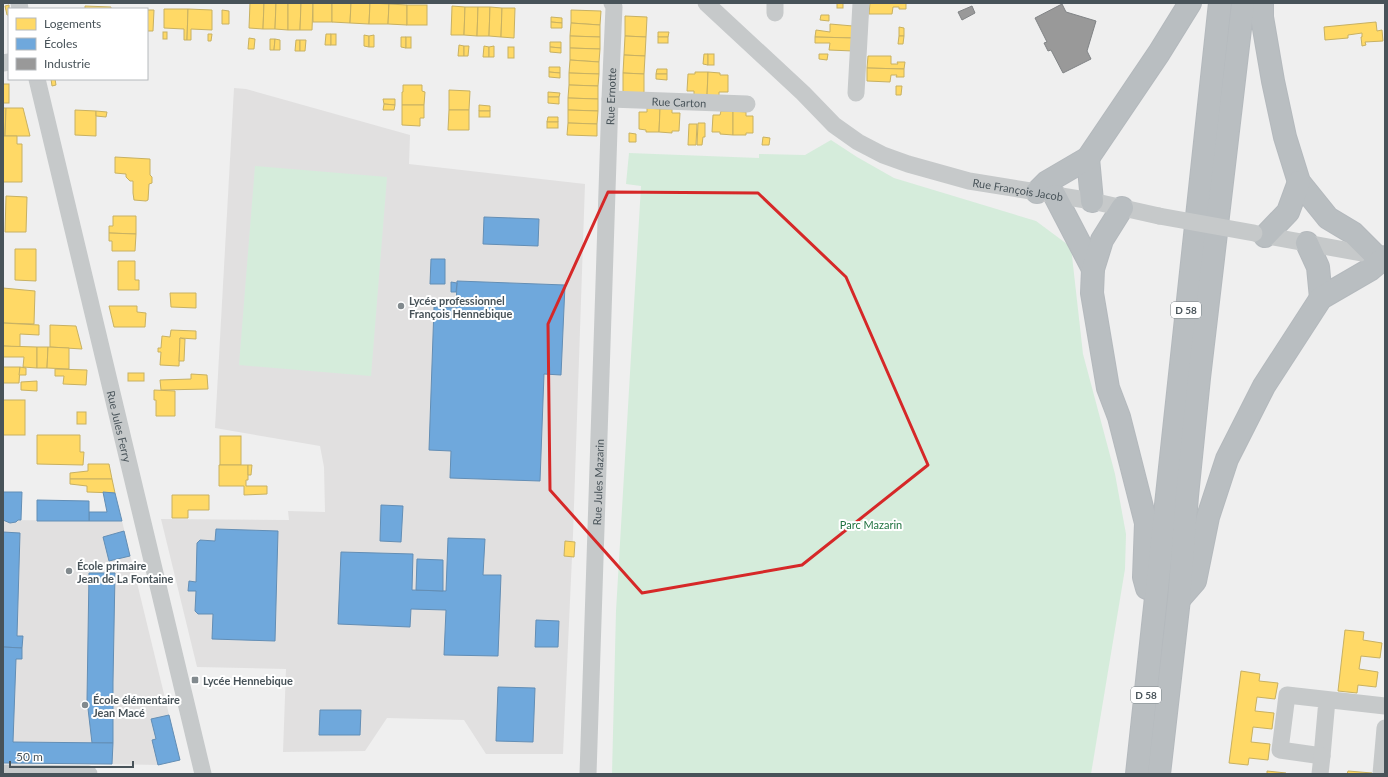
<svg xmlns="http://www.w3.org/2000/svg" width="1388" height="777" font-family="Lato,sans-serif">
	<style>
		.education { fill: #e1e0e0 }
		.green { fill: #d5ecdb }
		.homes { fill: #ffd966; stroke: #c8b162 }
		.schools { fill: #6fa8dc; stroke: #638eb5 }
		.industry { fill: #999; stroke: #818486 }
		.lines { fill: none; stroke-linecap: round; stroke-linejoin: round }
		.highway-casing { stroke: #b4b9bd; stroke-width: 24 }
		.minor { stroke: #c6c9ca; stroke-width: 17 }
		.highway { stroke: #b9bec1; stroke-width: 22 }
		.minor-bridge { stroke: #c6c9ca; stroke-width: 17 }
		.marked { fill: none; stroke: #d62828; stroke-width: 3; stroke-linejoin: round }
		.poi-dot { fill: #828a8e; stroke: #fff; stroke-width: 1.5 }
		.labels { text-anchor: middle; dominant-baseline: central; stroke-width: 4; stroke-linejoin: round; paint-order: stroke }
		.shield { fill: #fff; stroke: #7f878b; stroke-width: 1 }
		.shield-label { font-size: 10px; font-weight: bold; fill: #485359 }
		.street-label { font-size: 11px; fill: #485359; stroke: #fff }
		.poi-label { font-size: 11px; font-weight: bold; fill: #485359; stroke: #fff; text-anchor: start }
		.park-label { font-size: 11px; fill: #207340; stroke: #fff }
	</style>
	<rect width="100%" height="100%" fill="#efefef"/>
	<g class="education">
		<path d="M234 88 246 89 410 135 409 164 585 184 573 535 563 754H486L464 720 387 718 365 751 283 752 286 669 197 667 161 519 289 520 288 511 325 512 324 467 320 446 215 428Z"/>
		<path d="M3 520 122 521 180 760 159 765 3 762Z"/>
	</g>
	<g class="green">
		<path d="M831 140 857 157 894 178 1036 221 1071 247 1083 354 1115 474 1126 534 1125 569 1091 774H612L616 611 641 186 626 184 629 153 759 158V154L805 155Z"/>
		<path d="M255 166 387 177 371 376 239 365Z"/>
	</g>
	<g class="homes">
		<path d="M250 3H264L263 29 249 28Z"/>
		<path d="M264 3H276L275 29H263Z"/>
		<path d="M276 3H288V30L275 29Z"/>
		<path d="M288 3H301L300 30H288Z"/>
		<path d="M301 3H313L312 30H300Z"/>
		<rect x="313" y="3" width="19" height="19"/>
		<path d="M332 3H351L350 23 332 22Z"/>
		<path d="M351 3H370L369 24 350 23Z"/>
		<path d="M370 3 389 4 388 24H369Z"/>
		<rect x="837" y="3" width="6" height="5"/>
		<path d="M870 3H906V9H899V7H893L892 14H869Z"/>
		<path d="M389 4 407 5V25L388 24Z"/>
		<path d="M9 5V15H7L5 6Z"/>
		<rect x="407" y="5" width="20" height="20"/>
		<path d="M85 6 111 7V9H85Z"/>
		<path d="M452 6 465 7 464 35H451Z"/>
		<path d="M465 7H478L477 36 464 35Z"/>
		<path d="M478 7H490L489 36H477Z"/>
		<path d="M490 7 502 8 501 37 489 36Z"/>
		<path d="M502 8H515L514 38 501 37Z"/>
		<path d="M164 9H188L187 40H184V29L164 28Z"/>
		<path d="M188 9 212 10V30L191 29V40H187Z"/>
		<path d="M147 10H154L153 31H147Z"/>
		<path d="M222 10 229 11V24H222Z"/>
		<path d="M571 10 601 11 600 25 571 23Z"/>
		<path d="M821 15H829V21L820 20Z"/>
		<path d="M625 16 647 17 646 37 625 36Z"/>
		<path d="M551 17 562 18V23L551 22Z"/>
		<path d="M551 22 562 23V28H551Z"/>
		<path d="M1376 22 1377 31 1382 30 1383 41 1365 42 1366 45 1362 46 1361 37H1362V33L1348 35V38L1325 40 1324 27Z"/>
		<path d="M571 23 600 25V37L570 36Z"/>
		<path d="M830 24 853 26V38L815 37 816 30 830 32Z"/>
		<path d="M899 27 904 28V36H899Z"/>
		<rect x="163" y="32" width="4" height="7"/>
		<path d="M658 32H669L668 37H658Z"/>
		<path d="M208 34H212L211 41H208Z"/>
		<path d="M326 34H331V45H325Z"/>
		<rect x="331" y="34" width="5" height="11"/>
		<path d="M364 35 369 36V47L364 46Z"/>
		<path d="M374 35V47H369V36Z"/>
		<path d="M570 36 600 37V49L570 48Z"/>
		<path d="M625 36 646 37 645 56 624 55Z"/>
		<path d="M899 36H904L903 44H898Z"/>
		<path d="M401 37H406V48L401 47Z"/>
		<rect x="406" y="37" width="5" height="11"/>
		<rect x="658" y="37" width="10" height="6"/>
		<path d="M815 37 853 38V51L829 50 830 43H815Z"/>
		<path d="M249 38 255 39 254 49H248Z"/>
		<path d="M270 39H275L274 50H270Z"/>
		<path d="M275 39 280 40V50H274Z"/>
		<path d="M296 40H300V51H295Z"/>
		<path d="M300 40H306L305 51H300Z"/>
		<path d="M550 42H561V48L550 47Z"/>
		<path d="M459 45 464 46V56H458Z"/>
		<path d="M464 46H469L468 56H464Z"/>
		<path d="M484 46 489 47V57H483Z"/>
		<path d="M494 46V57H489V47Z"/>
		<rect x="508" y="47" width="6" height="11"/>
		<path d="M550 47 561 48V53L550 52Z"/>
		<path d="M570 48 600 49 599 62 570 60Z"/>
		<path d="M704 54H708V65L703 64Z"/>
		<rect x="708" y="54" width="6" height="11"/>
		<path d="M819 54H828L827 60 819 59Z"/>
		<path d="M624 55 645 56 644 74 623 73Z"/>
		<path d="M868 56H891V64H898L897 62H905L904 69 867 68Z"/>
		<path d="M570 60 599 62V74L569 73Z"/>
		<path d="M549 67H560V73L549 72Z"/>
		<path d="M867 68 904 69V77H896L897 75H891L890 82 867 81Z"/>
		<path d="M657 69H667V74H656Z"/>
		<path d="M549 72 560 73V78L549 77Z"/>
		<path d="M695 72H708L707 96 694 95V91H687L688 74H695Z"/>
		<path d="M708 72 720 73V75H728V92H719V96H707Z"/>
		<path d="M569 73 599 74 598 86 569 85Z"/>
		<path d="M623 73 644 74V94L623 93Z"/>
		<path d="M656 74H667V80L656 79Z"/>
		<path d="M51 79H55L56 85 52 86Z"/>
		<rect x="3" y="84" width="6" height="19"/>
		<path d="M403 85H422V91L425 92 424 105H402V92H403Z"/>
		<path d="M569 85 598 86V99L568 98Z"/>
		<path d="M896 86H902L901 95H896Z"/>
		<path d="M449 90 470 91 469 110H449Z"/>
		<path d="M548 92 560 93 559 97H548Z"/>
		<path d="M548 97H559V104L548 103Z"/>
		<path d="M568 98 598 99V111L568 110Z"/>
		<path d="M383 99H395V105L384 104Z"/>
		<path d="M384 104 395 105 394 110H383Z"/>
		<path d="M402 105H424V118H420V126L402 125Z"/>
		<path d="M479 105 490 106V111H479Z"/>
		<path d="M3 108H6L5 136H3Z"/>
		<path d="M6 108H23L30 136H5Z"/>
		<path d="M647 108 660 109 659 132H646V130L639 129V112H647Z"/>
		<path d="M660 109H672V113H680L679 131H672V133L659 132Z"/>
		<path d="M75 110 96 111V136L75 135Z"/>
		<path d="M449 110H469V130H448Z"/>
		<path d="M568 110 598 111 597 124 568 123Z"/>
		<path d="M96 111 107 112 106 117 96 116Z"/>
		<rect x="479" y="111" width="11" height="6"/>
		<path d="M721 111H733V135L720 134V132H712L713 115H720Z"/>
		<path d="M733 111 746 112V116H753V133H746V135H733Z"/>
		<path d="M548 117H558V122H547Z"/>
		<rect x="547" y="122" width="11" height="6"/>
		<path d="M568 123 597 124V136L567 135Z"/>
		<path d="M698 123H705V137H703L702 145H697Z"/>
		<path d="M689 124H697L696 145H688Z"/>
		<path d="M629 133 636 134V142H629Z"/>
		<path d="M3 136H17V144H22V182H3Z"/>
		<path d="M763 137 770 138 769 145H762Z"/>
		<path d="M115 157 150 159V175L152 177V183L149 184 148 200 146 201 134 200 133 193V181H130L126 177V174L115 173Z"/>
		<path d="M6 196 27 197 26 232H5Z"/>
		<path d="M113 216H136V234L109 233V226H113Z"/>
		<path d="M109 233 136 234 135 251H112V241H109Z"/>
		<path d="M15 249H36V281L15 280Z"/>
		<path d="M118 261H135V280H139V290H118Z"/>
		<path d="M3 288 35 291 34 324 3 323Z"/>
		<path d="M170 293H196V308L171 307Z"/>
		<path d="M109 306H137V312L146 313 145 327H114Z"/>
		<path d="M3 323 39 325V335L20 334V347L3 346Z"/>
		<path d="M50 325 76 326 82 349 50 347Z"/>
		<path d="M171 330 196 331V339L180 338 179 366 160 365 161 352H158V348H161L162 336 170 337Z"/>
		<path d="M180 338 185 339 184 361H179Z"/>
		<path d="M3 346 37 347V368L23 367 24 357H3Z"/>
		<path d="M37 347H48L47 368H37Z"/>
		<path d="M48 347 69 348V369L47 368Z"/>
		<path d="M3 367H20L19 383H3Z"/>
		<path d="M20 367 26 368V375H19Z"/>
		<path d="M55 369 87 370 86 385 63 384 64 376H55Z"/>
		<rect x="128" y="373" width="16" height="8"/>
		<path d="M191 374 207 375 208 389 161 390 160 380 191 379Z"/>
		<path d="M37 381V391L21 390V382Z"/>
		<path d="M154 390 175 391V416H156V400H154Z"/>
		<rect x="3" y="400" width="22" height="35"/>
		<rect x="77" y="412" width="9" height="12"/>
		<path d="M37 435H80V452H84L83 465 37 464Z"/>
		<rect x="220" y="436" width="21" height="29"/>
		<path d="M88 464H109L112 479H70V473L88 471Z"/>
		<path d="M219 465H248V480H246V486H267V494L244 495V486H219Z"/>
		<path d="M248 465H252L251 475H248Z"/>
		<path d="M70 479H112L115 493 87 492V486L70 484Z"/>
		<path d="M172 495H209V510H188V518H172Z"/>
		<path d="M565 541 575 542 574 557 564 556Z"/>
		<path d="M1345 630 1364 632 1363 640 1382 643 1380 658 1361 656 1359 669 1378 672 1376 687 1358 685 1357 693 1338 691Z"/>
		<path d="M1241 671 1260 674 1259 681 1278 683 1275 699 1257 697 1255 711 1274 713 1272 729 1253 727 1251 742 1270 744 1268 760 1249 758 1248 765 1229 763Z"/>
		<path d="M1267 771 1286 773V774H1267Z"/>
		<path d="M1348 771 1372 773V774H1347Z"/>
	</g>
	<g class="schools">
		<path d="M484 217 539 219 538 246 483 244Z"/>
		<path d="M431 259H445V284H430Z"/>
		<path d="M457 281 565 285 561 375 544 374 540 481 450 478 451 451 429 450 434 307 456 308Z"/>
		<path d="M451 282 457 283 456 292H451Z"/>
		<path d="M3 492H22L21 520H18L16 522 10 523 3 520Z"/>
		<path d="M103 492 115 493 122 521H89V512H107Z"/>
		<path d="M37 500 89 501V521H37Z"/>
		<path d="M381 505 403 506 401 542 380 541Z"/>
		<path d="M216 529 278 531 275 641 212 639 213 614H198L195 611 196 591H188L189 581 196 582 197 543 200 540 215 541Z"/>
		<path d="M124 531 130 556 109 561 103 537Z"/>
		<path d="M3 532 20 533 17 636H23L22 648 3 647Z"/>
		<path d="M448 538 485 539 483 575H501L498 656 444 655 446 610 411 609 410 627 338 624 341 552 413 554 412 590 446 591Z"/>
		<path d="M417 559 443 560V591L416 590Z"/>
		<path d="M89 573H115L113 682V743H92L87 700Z"/>
		<path d="M536 620 559 621 558 647H535Z"/>
		<path d="M3 647 22 648V659H16L13 742 113 743 112 764 3 763Z"/>
		<path d="M498 687 535 688 533 742 496 741Z"/>
		<path d="M320 710H361L360 735H319Z"/>
		<path d="M169 715 180 760 158 765 152 740 156 739 151 719Z"/>
	</g>
	<g class="industry">
		<path d="M1062 4 1066 12 1096 21 1087 51 1091 59 1063 73 1051 50 1048 51 1044 43 1047 42 1035 18Z"/>
		<path d="M972 6 975 13 962 20 958 12Z"/>
	</g>
	<g class="lines">
		<g class="highway-casing">
			<g id="highway">
				<path d="M1262 3V17L1273 81 1285 137 1299 182 1328 218 1353 233 1375 255"/>
				<path d="M1088 158 1092 201"/>
				<path d="M1037 192 1047 182 1088 158 1159 53 1190 3"/>
				<path d="M1055 196 1093 269"/>
				<path d="M1122 208 1102 240 1093 269 1092 293 1108 388 1119 417 1146 523 1144 577 1147 588"/>
				<path d="M1265 236 1288 212 1299 182"/>
				<path d="M1307 243 1318 267 1321 298"/>
				<path d="M1181 597 1195 581 1208 517 1227 459 1264 386 1321 298 1371 269 1385 257"/>
				<path d="M1137 774 1220 3"/>
				<path d="M1159 774 1179 599 1187 496 1199 378 1243 3"/>
			</g>
		</g>
		<g class="minor">
			<path d="M19 3 20 9"/>
			<path id="s1" d="M706 3 803 93 834 125 858 142 883 155 908 164 969 181 1092 201 1159 216"/>
			<path d="M775 13V3"/>
			<path d="M3 63 9 62"/>
			<path id="s2" d="M37 79 203 774"/>
			<path d="M856 93 861 3"/>
			<path id="s3" d="M610 99 747 104"/>
			<path d="M1257 234 1378 256"/>
			<path d="M1327 700 1322 756 1280 750 1287 695 1385 706"/>
			<path d="M3 773 89 774"/>
			<path id="s4" d="M588 774 610 99 614 7 612 3"/>
			<path d="M1320 774 1322 756"/>
			<path d="M1381 774 1385 728"/>
		</g>
		<use href="#highway" class="highway"/>
		<path class="minor-bridge" d="M1159 216 1254 233"/>
	</g>
	<path class="marked" d="M608 192 758 193 846 277 928 465 802 565 642 593 550 490 548 324Z"/>
	<g class="poi-dot">
		<circle cx="401" cy="306" r="4"/>
		<circle cx="69" cy="571" r="4"/>
		<rect x="191" y="676" width="8" height="8" rx="2"/>
		<circle cx="85" cy="705" r="4"/>
	</g>
	<g class="labels">
		<g class="shield">
			<rect x="1171" y="302" width="30" height="16" rx="3"/>
			<rect x="1131" y="687" width="30" height="16" rx="3"/>
		</g>
		<g class="shield-label">
			<text x="1186" y="310">D 58</text>
			<text x="1146" y="695">D 58</text>
		</g>
		<g class="street-label">
			<text stroke="none"><textPath href="#s4" startOffset="678">Rue Ernotte</textPath></text>
			<text stroke="none"><textPath href="#s3" startOffset="69">Rue Carton</textPath></text>
			<text stroke="none"><textPath href="#s1" startOffset="374">Rue François Jacob</textPath></text>
			<text stroke="none"><textPath href="#s2" startOffset="357">Rue Jules Ferry</textPath></text>
			<text stroke="none"><textPath href="#s4" startOffset="292">Rue Jules Mazarin</textPath></text>
		</g>
		<g class="poi-label">
			<text x="409" y="300">Lycée professionnel<tspan x="409" dy="13">François Hennebique</tspan></text>
			<text x="77" y="565">École primaire<tspan x="77" dy="13">Jean de La Fontaine</tspan></text>
			<text x="203" y="680">Lycée Hennebique</text>
			<text x="93" y="699">École élémentaire<tspan x="93" dy="13">Jean Macé</tspan></text>
		</g>
		<g class="park-label">
			<text x="871" y="524">Parc Mazarin</text>
		</g>
	</g>
	<rect width="1388" height="777" fill="none" stroke="#485359" stroke-width="8"/>
	<rect x="8" y="8" width="140" height="72" fill="#ffffff" stroke="#b6babd"/>
	<rect x="16" y="18" width="20" height="12" fill="#ffd966" stroke="#b6babd"/>
	<text x="44" y="28" font-size="12" fill="#485359">Logements</text>
	<rect x="16" y="38" width="20" height="12" fill="#6fa8dc" stroke="#b6babd"/>
	<text x="44" y="48" font-size="12" fill="#485359">Écoles</text>
	<rect x="16" y="58" width="20" height="12" fill="#999999" stroke="#b6babd"/>
	<text x="44" y="68" font-size="12" fill="#485359">Industrie</text>
	<path d="M10 761v6h123v-6" fill="none" stroke="#485359" stroke-width="2"/>
	<text x="16" y="761" font-size="12" fill="#485359" stroke="#ffffff" stroke-width="3" paint-order="stroke">50 m</text>
</svg>
